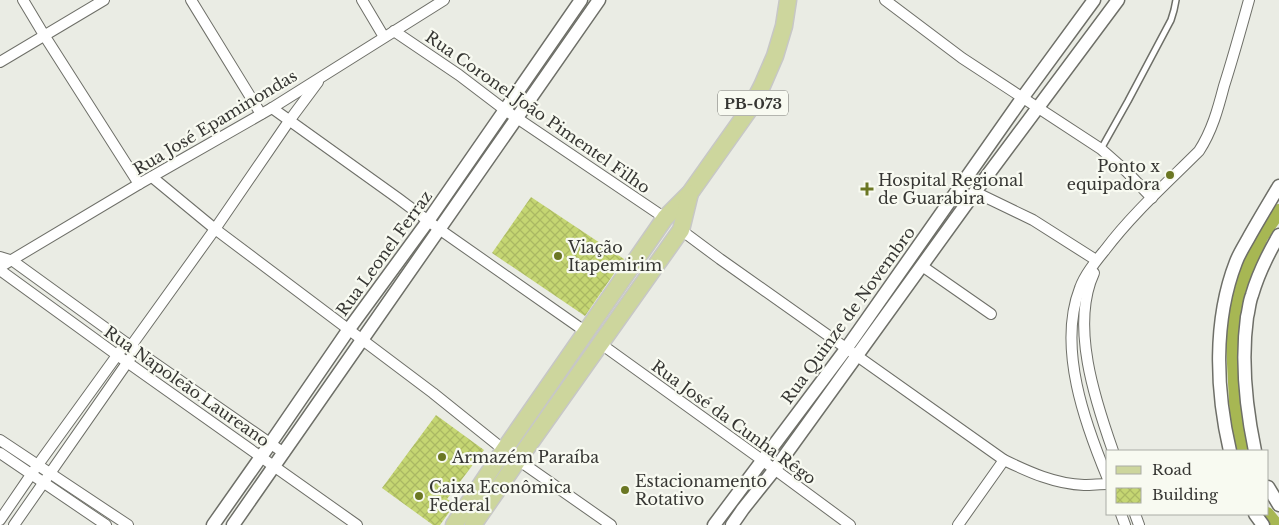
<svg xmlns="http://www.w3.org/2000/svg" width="1279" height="525" font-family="'Libre Baskerville',serif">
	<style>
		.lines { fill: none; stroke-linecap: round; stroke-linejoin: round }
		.canal { stroke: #a7b753; stroke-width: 14 }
		.building { fill: url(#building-cross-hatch) }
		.service-casing { stroke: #6e6f68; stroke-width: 8 }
		.minor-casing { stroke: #6e6f68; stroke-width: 12 }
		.tertiary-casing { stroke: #6e6f68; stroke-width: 15 }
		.primary-casing { stroke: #c7c7c6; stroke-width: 19 }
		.service { stroke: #fff; stroke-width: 5 }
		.minor { stroke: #fff; stroke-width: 10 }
		.tertiary { stroke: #fff; stroke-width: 12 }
		.primary { stroke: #cdd69d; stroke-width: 16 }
		.poi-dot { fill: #6b7723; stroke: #f8faf1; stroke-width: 2 }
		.labels { text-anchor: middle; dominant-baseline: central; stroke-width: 4.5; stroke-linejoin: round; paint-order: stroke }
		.shield { fill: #f8faf1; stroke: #70716c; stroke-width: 1 }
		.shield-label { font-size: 15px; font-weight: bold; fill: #363633 }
		.street-label { font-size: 16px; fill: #363633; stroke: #f8faf1 }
		.poi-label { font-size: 16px; fill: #363633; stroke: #f8faf1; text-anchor: start }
	</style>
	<defs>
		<pattern id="building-cross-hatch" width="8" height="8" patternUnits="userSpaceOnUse" patternTransform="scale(1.25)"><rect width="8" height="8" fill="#c5d672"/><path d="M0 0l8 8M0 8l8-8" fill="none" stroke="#aab863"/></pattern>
	</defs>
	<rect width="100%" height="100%" fill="#eaece4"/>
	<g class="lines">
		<g class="canal">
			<path d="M1242 451 1237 420 1232 326 1244 278 1261 237 1279 211"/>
			<path d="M1267 514 1276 525"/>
		</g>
	</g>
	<g class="building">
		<path d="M531 197 624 259 585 316 492 253Z"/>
		<path d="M436 415 484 450 447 499 455 504 440 525H433L382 488Z"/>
	</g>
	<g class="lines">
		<g class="service-casing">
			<path id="service" d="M1101 149 1128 101 1171 20 1174 10 1176 0"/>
		</g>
		<g class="minor-casing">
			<g id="minor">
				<path d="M23 0 44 35 139 184"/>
				<path d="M191 0 261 114"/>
				<path d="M362 0 384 37"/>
				<path d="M885 0 962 58 1101 149 1127 172 1152 198"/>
				<path d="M394 31 459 75 505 110 665 218"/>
				<path d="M0 62 104 0"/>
				<path d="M272 108 399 199 439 229 586 332"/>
				<path d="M152 177 215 229 433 393 504 450 611 525"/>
				<path d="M975 192 1033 220 1096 260"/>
				<path d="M681 230 720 259 1004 460C1029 472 1055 484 1084 485 1092 485 1100 484 1108 484"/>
				<path d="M0 257 13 261 136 350 284 453"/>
				<path d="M922 266 991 314"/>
				<path d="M0 267 139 184 272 108 444 0"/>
				<path d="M0 270 117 355 357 525"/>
				<path d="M1094 273C1070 325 1095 400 1113 451"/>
				<path d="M601 344 762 460 850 525"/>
				<path d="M131 346 215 229 289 121 318 82"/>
				<path d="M0 440 128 525"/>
				<path d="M0 453 106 525"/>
				<path d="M1108 479C1085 424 1057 347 1080 288 1085 274 1096 261 1105 250 1132 214 1167 183 1199 151 1212 131 1218 109 1224 86 1233 58 1241 29 1249 0"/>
				<path d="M1121 514 1125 525"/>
				<path d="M1135 514 1139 525"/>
				<path d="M0 520 37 466 126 343"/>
				<path d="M14 525 136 350"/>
				<path d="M958 525 1004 460"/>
			</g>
		</g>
		<g class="tertiary-casing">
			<g id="tertiary">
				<path d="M1230 451C1216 391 1213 321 1236 262 1239 254 1244 246 1248 239 1258 221 1269 203 1279 186"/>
				<path d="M1255 451C1246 408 1241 361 1247 317 1249 310 1249 302 1252 295 1258 274 1268 254 1279 235"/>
				<path d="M1268 487 1279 505"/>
				<path d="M1255 514 1263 525"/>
				<path d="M213 525 270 444 349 329 428 221 581 0"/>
				<path d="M233 525 599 0"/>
				<path d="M714 525 846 349 1023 97 1094 0"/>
				<path d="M732 525 743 509 775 469 975 192 1118 0"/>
			</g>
		</g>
		<g class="primary-casing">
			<g id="primary">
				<path d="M454 525 504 450 665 218 690 193 751 107 762 86 775 56 784 26 788 0"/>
				<path d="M473 525 518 460 681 230 690 193"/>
			</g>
		</g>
		<use href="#service" class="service"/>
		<use href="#minor" class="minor"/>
		<use href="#tertiary" class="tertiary"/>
		<use href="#primary" class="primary"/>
	</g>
	<g class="poi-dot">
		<circle cx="1170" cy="175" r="5"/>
		<path d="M864.5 181.5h5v5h5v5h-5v5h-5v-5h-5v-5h5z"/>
		<circle cx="558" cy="256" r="5"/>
		<circle cx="442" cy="457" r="5"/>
		<circle cx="625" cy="490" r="5"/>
		<circle cx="419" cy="496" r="5"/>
	</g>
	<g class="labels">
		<rect class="shield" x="718" y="90.5" width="70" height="25" rx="4"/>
		<g class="shield-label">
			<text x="753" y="103">PB-073</text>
		</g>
		<g class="street-label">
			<text transform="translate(538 112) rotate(35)">Rua Coronel João Pimentel Filho</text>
			<text transform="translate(215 122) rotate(-31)">Rua José Epaminondas</text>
			<text transform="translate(384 253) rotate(-54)">Rua Leonel Ferraz</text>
			<text transform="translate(848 315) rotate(-54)">Rua Quinze de Novembro</text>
			<text transform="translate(187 386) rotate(35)">Rua Napoleão Laureano</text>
			<text transform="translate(734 422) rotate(36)">Rua José da Cunha Rêgo</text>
		</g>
		<g class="poi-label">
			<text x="1160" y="166" text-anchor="end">Ponto x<tspan x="1160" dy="18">equipadora</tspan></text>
			<text x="878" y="180">Hospital Regional<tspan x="878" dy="18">de Guarabira</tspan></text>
			<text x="568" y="247">Viação<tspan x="568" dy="18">Itapemirim</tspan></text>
			<text x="452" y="457">Armazém Paraíba</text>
			<text x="635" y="481">Estacionamento<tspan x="635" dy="18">Rotativo</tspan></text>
			<text x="429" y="487">Caixa Econômica<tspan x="429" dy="18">Federal</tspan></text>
		</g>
	</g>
	<rect x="1106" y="450" width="162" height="65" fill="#f8faf1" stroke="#aaaca5"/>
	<rect x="1116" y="466" width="25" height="8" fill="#cdd69d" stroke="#aaaca5"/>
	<text x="1152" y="475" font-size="15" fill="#363633">Road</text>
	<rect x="1116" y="488" width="25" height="15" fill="url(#building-cross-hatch)" stroke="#aaaca5"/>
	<text x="1152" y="500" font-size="15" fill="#363633">Building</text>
</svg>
